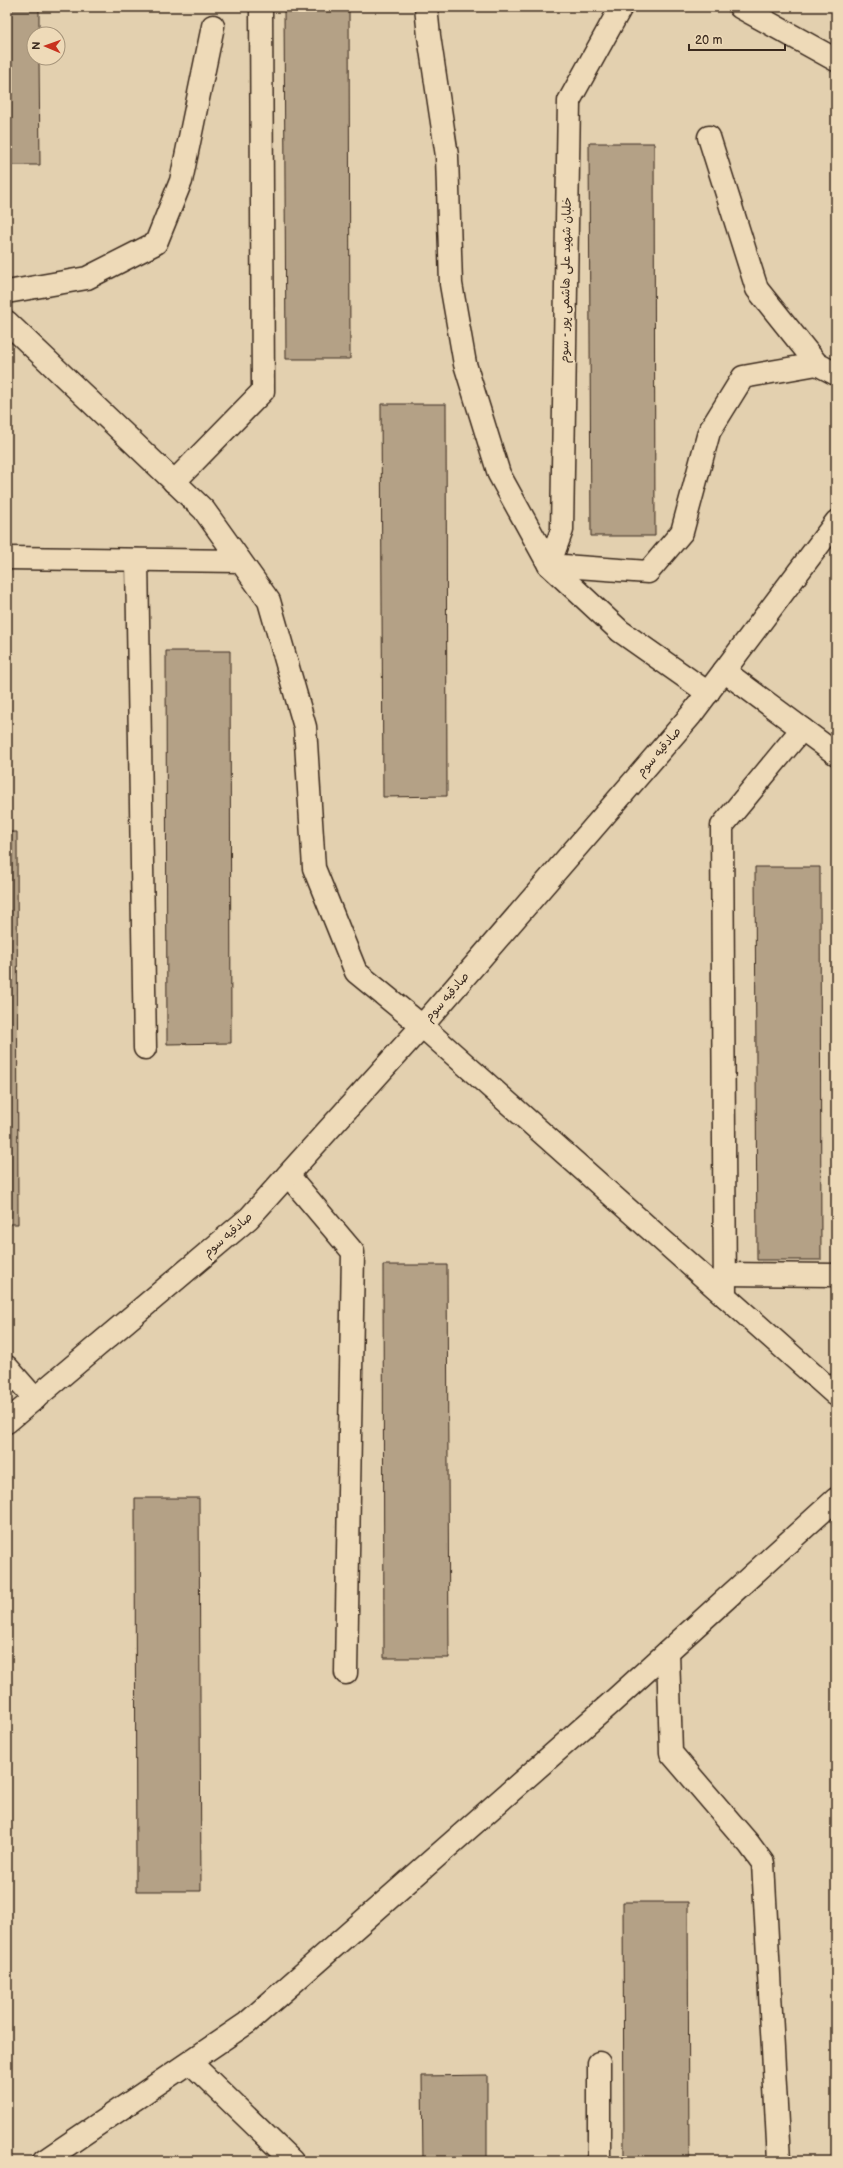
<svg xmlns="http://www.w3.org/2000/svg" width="843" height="2168" font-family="'Balsamiq Sans','Playpen Sans Arabic',sans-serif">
  <rect width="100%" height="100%" fill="#e3d0af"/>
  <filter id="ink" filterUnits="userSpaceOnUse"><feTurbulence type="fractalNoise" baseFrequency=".025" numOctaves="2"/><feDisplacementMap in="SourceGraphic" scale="8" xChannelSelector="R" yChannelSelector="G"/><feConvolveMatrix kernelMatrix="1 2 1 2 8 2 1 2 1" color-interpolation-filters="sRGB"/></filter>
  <g filter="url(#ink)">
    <!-- building -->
    <g fill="#b4a186" stroke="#3b2a1e">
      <path d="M7 7H39V34H34V58H39L40 165H7Z"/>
      <path d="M284 7H349L350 359H286Z"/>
      <path d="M589 143H654L655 536H591Z"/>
      <path d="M381 404H446L447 796 383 797Z"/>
      <path d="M166 651H230L231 1043 167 1044Z"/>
      <path d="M7 832H17L18 1224H7Z"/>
      <path d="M755 867H820L821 1260H757Z"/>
      <path d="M383 1265H447L449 1658H384Z"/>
      <path d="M135 1498H199L201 1891H136Z"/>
      <path d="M623 1902H688L689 2161H624Z"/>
      <path d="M487 2075V2161H423L422 2076Z"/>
    </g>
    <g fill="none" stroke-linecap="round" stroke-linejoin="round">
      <!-- street casing -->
      <g stroke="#3b2a1e" stroke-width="25">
        <g id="street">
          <path d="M426 7 429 36 447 156 451 284 465 364 499 474 549 565 620 631 708 693"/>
          <path d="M621 7 569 101 562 530 549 565 648 572 682 532 709 432 743 377 817 364"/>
          <path d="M709 137 757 289 817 364 836 374"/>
          <path d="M7 292 87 278 156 243 181 181 213 26"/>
          <path d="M7 322 204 510 269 601 305 727 314 868 356 972 422 1026 836 1395"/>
          <path d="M174 482 263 391 261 7"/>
          <path d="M7 558 240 561"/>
          <path d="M137 560 145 1048"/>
          <path d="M724 671 836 754"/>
          <path d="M288 1175 353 1252 346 1673"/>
          <path d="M724 1274 836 1275"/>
          <path d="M725 1296 722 826 802 729"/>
          <path d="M7 1367 35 1399"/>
          <path d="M668 1652 671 1753 749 1844 763 1863 779 2161"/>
          <path d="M191 2063 292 2161"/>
          <path d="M44 2161 247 2023 610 1704 836 1499"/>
          <path d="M599 2161V2063"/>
        </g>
      </g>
      <!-- secondary casing -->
      <g stroke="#3b2a1e" stroke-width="25">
        <g id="secondary">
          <path d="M740 7 836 60"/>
          <path d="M7 1422 249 1218 422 1026 691 715 836 522"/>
        </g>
      </g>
      <!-- street -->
      <use href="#street" stroke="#eedab8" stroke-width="22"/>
      <!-- secondary -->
      <use href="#secondary" stroke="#eedab8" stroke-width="22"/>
    </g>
  </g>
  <g text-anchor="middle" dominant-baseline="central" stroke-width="4" stroke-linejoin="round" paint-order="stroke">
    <!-- street labels -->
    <g font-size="12" fill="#3b2a1e" stroke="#eedab8">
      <text transform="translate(566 280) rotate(-89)">خلبان شهید علی هاشمی پور - سوم</text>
      <text transform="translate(659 752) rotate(-49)">صادقیه سوم</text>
      <text transform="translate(447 997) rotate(-49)">صادقیه سوم</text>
      <text transform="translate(228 1235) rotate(-41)">صادقیه سوم</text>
    </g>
  </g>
  <!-- margin -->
  <rect width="843" height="2168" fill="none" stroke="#eedab8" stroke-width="24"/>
  <rect x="12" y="12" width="819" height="2144" fill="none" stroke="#3b2a1e" stroke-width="1.5" filter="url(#ink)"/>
  <!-- north arrow -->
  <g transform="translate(46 46) rotate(272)"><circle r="19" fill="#eedab8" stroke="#a6947a"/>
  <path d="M0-3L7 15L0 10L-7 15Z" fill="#c8321e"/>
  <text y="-6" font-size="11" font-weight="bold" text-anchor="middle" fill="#3b2a1e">N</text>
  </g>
  <!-- scale -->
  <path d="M689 44v6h96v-6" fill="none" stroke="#3b2a1e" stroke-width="2"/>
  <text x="695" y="44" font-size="12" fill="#3b2a1e" stroke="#eedab8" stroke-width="3" paint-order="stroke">20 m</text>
</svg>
